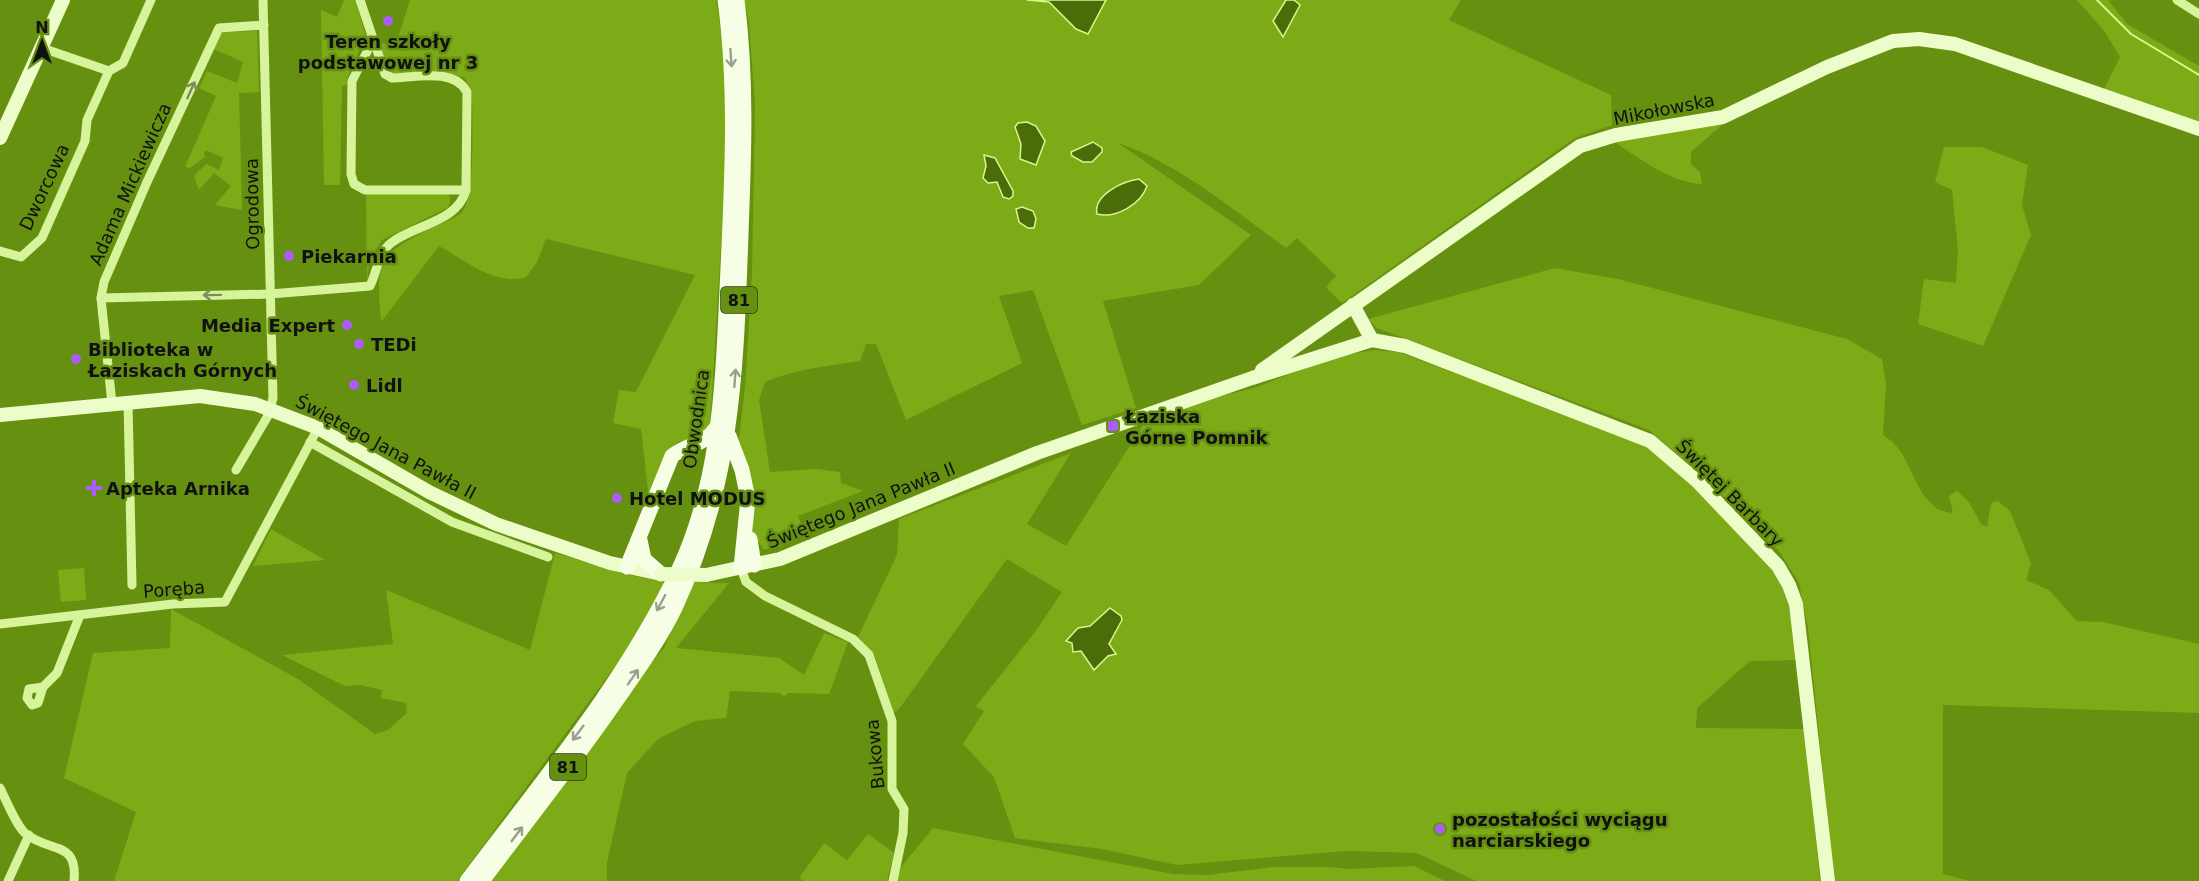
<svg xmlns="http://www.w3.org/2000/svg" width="2199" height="881" font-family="'DejaVu Sans',sans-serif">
  <rect width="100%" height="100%" fill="#669010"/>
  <!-- green -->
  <g fill="#7dab17">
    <path d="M344 0H355L366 36 347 79 348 84 342 86 340 185H324L321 10 337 17Z"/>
    <path d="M410 0H716L726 64V162L710 428 697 439 677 442 667 453 649 498 641 429 613 423 619 390 636 392 695 275 546 239 537 262 526 277C495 286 466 261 439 246L381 322C376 259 377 256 433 227 441 223 456 219 462 212 476 196 472 115 472 91L464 77 391 75 385 66 379 42 395 47Z"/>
    <path d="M744 0H1461L1449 20 1611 95 1612 125 1575 138 1342 303 1326 287 1336 276 1297 238 1286 248C1232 209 1181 165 1118 143L1251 235 1199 285 1103 301 1136 408 1082 425 1033 290 999 296 1022 363 906 420 876 344H866L860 361C827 366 795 369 765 382L759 400 770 472 816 469 840 472 841 483 863 491 798 516 806 535 776 549H763L753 533V511L738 447 745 387 752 274 755 105 749 23Z"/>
    <path d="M2077 0H2108L2127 24 2199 66V122L2104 89 2120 57 2105 32Z"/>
    <path d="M257 31 259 92 239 93 242 210 215 205 231 186 214 173 199 190 194 176 206 164 219 170 223 158 206 150 203 155 206 156 190 168 185 167 216 96 199 88 207 71 237 83 243 62 214 49 222 32Z"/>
    <path d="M1724 123 1691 152V164L1700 172 1702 184C1671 183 1639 158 1613 141Z"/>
    <path d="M1944 147H1982L2028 165 2022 205 2031 235 1983 346 1918 324 1924 279 1956 283 1958 250 1952 190 1935 182Z"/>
    <path d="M445 193 450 196V204L447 208 382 240 369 261 367 285 366 194Z"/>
    <path d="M1555 268 1618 279 1847 339 1882 359 1886 383 1883 435C1912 452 1910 487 1935 507 1939 511 1947 512 1953 513L1949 496 1957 491 1969 502 1981 524 1987 527 1991 503 1998 501 2010 511 2031 563 2026 580 2049 590 2077 621 2103 622 2199 644V713L1943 705V874L1970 881H1834L1808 628 1799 583 1779 551 1706 479 1649 430 1406 339 1377 328 1368 319Z"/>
    <path d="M1374 350 1398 352 1641 443 1698 487 1767 562 1788 591 1798 660 1750 661 1697 708 1696 728 1805 729 1820 881H1476L1417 853 1347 851 1177 865 1102 849 1015 838 994 777 963 744 984 711 976 706 1035 632 1062 592 1007 559 899 709 894 713 875 657 858 637 897 555 899 519 1071 453 1027 524 1066 546 1143 425 1204 400 1254 388 1337 356Z"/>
    <path d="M271 529 325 560 253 566Z"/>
    <path d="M555 553 629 575 666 582 630 646 457 881H114L136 812 64 778 93 653 170 648 171 609 298 679 375 734 388 730 407 713 406 703 381 698 382 690 361 685 345 686 282 655 393 644 386 590 530 650Z"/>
    <path d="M84 568 86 600 61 602 58 570Z"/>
    <path d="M693 582 729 583 676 648 779 658 804 675 824 633 848 642 829 694 788 693 784 697 780 693 730 691 726 718 695 721 658 739 627 773 607 862V881H491L638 679 664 648Z"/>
    <path d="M933 828 1173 874 1207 875 1275 867H1329L1349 869 1414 866 1445 881H897L901 867Z"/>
    <path d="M868 834 894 853 887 881H804L799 878 824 843 847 860Z"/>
  </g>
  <!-- water -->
  <g fill="#4b6c09" stroke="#d7f78c" stroke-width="1.5">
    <path d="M1027 0H1106L1088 34 1076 29 1049 2Z"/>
    <path d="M1286 0H1294L1300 5 1283 37 1273 21Z"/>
    <path d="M1027 122 1036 126 1045 141 1036 165 1020 159 1021 144 1015 127 1018 123Z"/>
    <path d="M1093 142 1102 148V152L1092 162H1083L1072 156 1071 152Z"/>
    <path d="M984 155 995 158 1013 191V196L1009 199 1003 197 997 182 988 183 983 178 986 166Z"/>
    <path d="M1139 179 1147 186C1141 204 1116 219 1097 214 1093 195 1123 181 1139 179Z"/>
    <path d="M1022 207 1033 211 1036 219 1034 228H1028L1019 222 1016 209Z"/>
    <path d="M1110 608 1121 616 1122 620 1109 644 1116 654 1108 656 1094 670 1081 651 1073 652 1072 643 1066 641 1078 628 1090 626Z"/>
  </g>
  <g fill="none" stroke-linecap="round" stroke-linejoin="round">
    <!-- stream -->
    <path stroke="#d7f78c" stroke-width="2" d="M2097 0 2131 34 2199 75"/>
    <!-- street -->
    <g stroke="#d7f39b" stroke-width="9">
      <path d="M2177 0 2199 14"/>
      <path d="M373 40 352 81 351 174 354 184 365 190H466"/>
      <path d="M42 48 109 71"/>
      <path d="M0 251 21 257 42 238 85 141 87 120 109 71 123 63 151 0"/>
      <path d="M101 298 270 294 370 286C377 272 378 253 391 243 415 224 457 223 466 190L467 92C454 68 417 77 392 78L385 74 360 0"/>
      <path d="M128 402 132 585"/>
      <path d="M112 404 101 298 104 282 147 182 219 28 264 25"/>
      <path d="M310 442 452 522 548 557"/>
      <path d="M236 470 269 414 273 398 263 0"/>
      <path d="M741 568 746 582 765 596 853 639 869 655 892 721V789L904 809 903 833 893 881"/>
      <path d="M0 624 173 604 225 602 318 428"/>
      <path d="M43 687 38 703 32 705 27 698 29 689 43 687 57 673 80 615"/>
      <path d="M0 788C6 800 17 827 26 834 50 853 78 840 74 881"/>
      <path d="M8 881 29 835"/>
    </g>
    <!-- secondary -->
    <g stroke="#ecfdca" stroke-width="14">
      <path d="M0 138 63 0"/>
      <path d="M1353 305 1372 340"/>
      <path d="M1262 370 1580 146 1616 135 1723 117 1827 67 1893 41 1919 39 1955 44 2199 129"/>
      <path d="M0 415 200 396 255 404 318 428 429 492 496 524 610 563 661 574"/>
      <path d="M706 575 780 559 1037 453 1252 378 1372 340 1405 346 1650 441 1697 481 1778 566 1789 585 1796 604 1828 881"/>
    </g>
    <!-- primary -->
    <g stroke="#f6ffe6" stroke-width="15">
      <path d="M729 436 742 470 748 499 741 568"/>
      <path d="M750 539 754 565"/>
      <path d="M640 540 644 559 661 574"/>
      <path d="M627 567 672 456C688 443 704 446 716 428"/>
      <path d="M467 881C542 781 625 683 679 569 723 475 723 368 728 268 732 179 737 89 725 0"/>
      <path d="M482 881C527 821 574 762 616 701 637 671 659 641 675 608 734 481 736 370 741 234 744 155 747 78 737 0"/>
    </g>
    <!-- secondary-bridge -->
    <path stroke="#ecfdca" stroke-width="14" d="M661 574 706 575"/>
  </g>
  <!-- one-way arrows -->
  <defs><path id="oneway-shaft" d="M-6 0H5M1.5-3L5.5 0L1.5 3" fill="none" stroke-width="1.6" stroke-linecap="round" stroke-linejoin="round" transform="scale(1.5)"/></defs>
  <g stroke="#9aa091">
    <use href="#oneway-shaft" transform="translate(731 58) rotate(86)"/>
    <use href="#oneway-shaft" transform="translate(735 378) rotate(-86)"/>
    <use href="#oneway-shaft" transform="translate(661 603) rotate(118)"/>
    <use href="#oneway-shaft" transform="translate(633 677) rotate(-55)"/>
    <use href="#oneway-shaft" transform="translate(578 733) rotate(127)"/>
    <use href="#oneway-shaft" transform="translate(517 834) rotate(-53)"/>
  </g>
  <g stroke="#7e8d5d">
    <use href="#oneway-shaft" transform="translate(191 90) rotate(-66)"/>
    <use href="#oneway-shaft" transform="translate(212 295) rotate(179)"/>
  </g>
  <!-- markers -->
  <g fill="#aa5cff" stroke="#669010" stroke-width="2">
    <circle cx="388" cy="21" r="6"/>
    <circle cx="289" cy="256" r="6"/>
    <circle cx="347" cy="325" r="6"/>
    <circle cx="359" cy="344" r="6"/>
    <circle cx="76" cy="359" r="6"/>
    <circle cx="354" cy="385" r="6"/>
    <rect x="1107" y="420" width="12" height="12" rx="3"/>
    <path d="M91 479h6v6h6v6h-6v6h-6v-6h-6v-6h6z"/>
    <circle cx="617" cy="498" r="6"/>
    <circle cx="1440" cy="829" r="6"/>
  </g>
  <g text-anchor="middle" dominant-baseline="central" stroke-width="5" stroke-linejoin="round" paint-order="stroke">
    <!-- shield labels -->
    <g fill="#669010" stroke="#2a3711" stroke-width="1.5">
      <rect x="721" y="287" width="36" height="26" rx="4.5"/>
      <rect x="550" y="754" width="36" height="26" rx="4.5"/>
    </g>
    <g font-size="16" font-weight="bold" fill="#111">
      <text x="739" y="300">81</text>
      <text x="568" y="767">81</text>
    </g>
    <!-- poi labels -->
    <g font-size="18" font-weight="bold" fill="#111" stroke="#669010" text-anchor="start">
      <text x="388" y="41" text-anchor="middle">Teren szkoły<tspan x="388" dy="21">podstawowej nr 3</tspan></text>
      <text x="301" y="256">Piekarnia</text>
      <text x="335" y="325" text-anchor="end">Media Expert</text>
      <text x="371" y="344">TEDi</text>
      <text x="88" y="349">Biblioteka w<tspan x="88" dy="21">Łaziskach Górnych</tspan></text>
      <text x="366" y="385">Lidl</text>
      <text x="1125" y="416">Łaziska<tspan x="1125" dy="21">Górne Pomnik</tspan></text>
      <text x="106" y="488">Apteka Arnika</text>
      <text x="629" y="498">Hotel MODUS</text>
      <text x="1452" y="819">pozostałości wyciągu<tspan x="1452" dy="21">narciarskiego</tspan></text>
    </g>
    <!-- street labels -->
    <g font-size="18" fill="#111" stroke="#669010">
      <text transform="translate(1664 109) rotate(-11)">Mikołowska</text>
      <text transform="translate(130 184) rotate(-66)">Adama Mickiewicza</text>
      <text transform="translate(44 187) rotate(-65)">Dworcowa</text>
      <text transform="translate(252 204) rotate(-91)">Ogrodowa</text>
      <text transform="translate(696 419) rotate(-82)">Obwodnica</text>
      <text transform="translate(386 447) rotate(28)">Świętego Jana Pawła II</text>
      <text transform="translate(1730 493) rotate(45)">Świętej Barbary</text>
      <text transform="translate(861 505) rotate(-22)">Świętego Jana Pawła II</text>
      <text transform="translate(174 589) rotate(-4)">Poręba</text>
      <text transform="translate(875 754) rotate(-95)">Bukowa</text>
    </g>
  </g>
  <!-- north arrow -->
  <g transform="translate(42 42)" stroke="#669010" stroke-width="4.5" paint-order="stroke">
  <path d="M0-4.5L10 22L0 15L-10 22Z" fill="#111111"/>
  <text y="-9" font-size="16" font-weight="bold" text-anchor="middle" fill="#111111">N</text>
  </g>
</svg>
